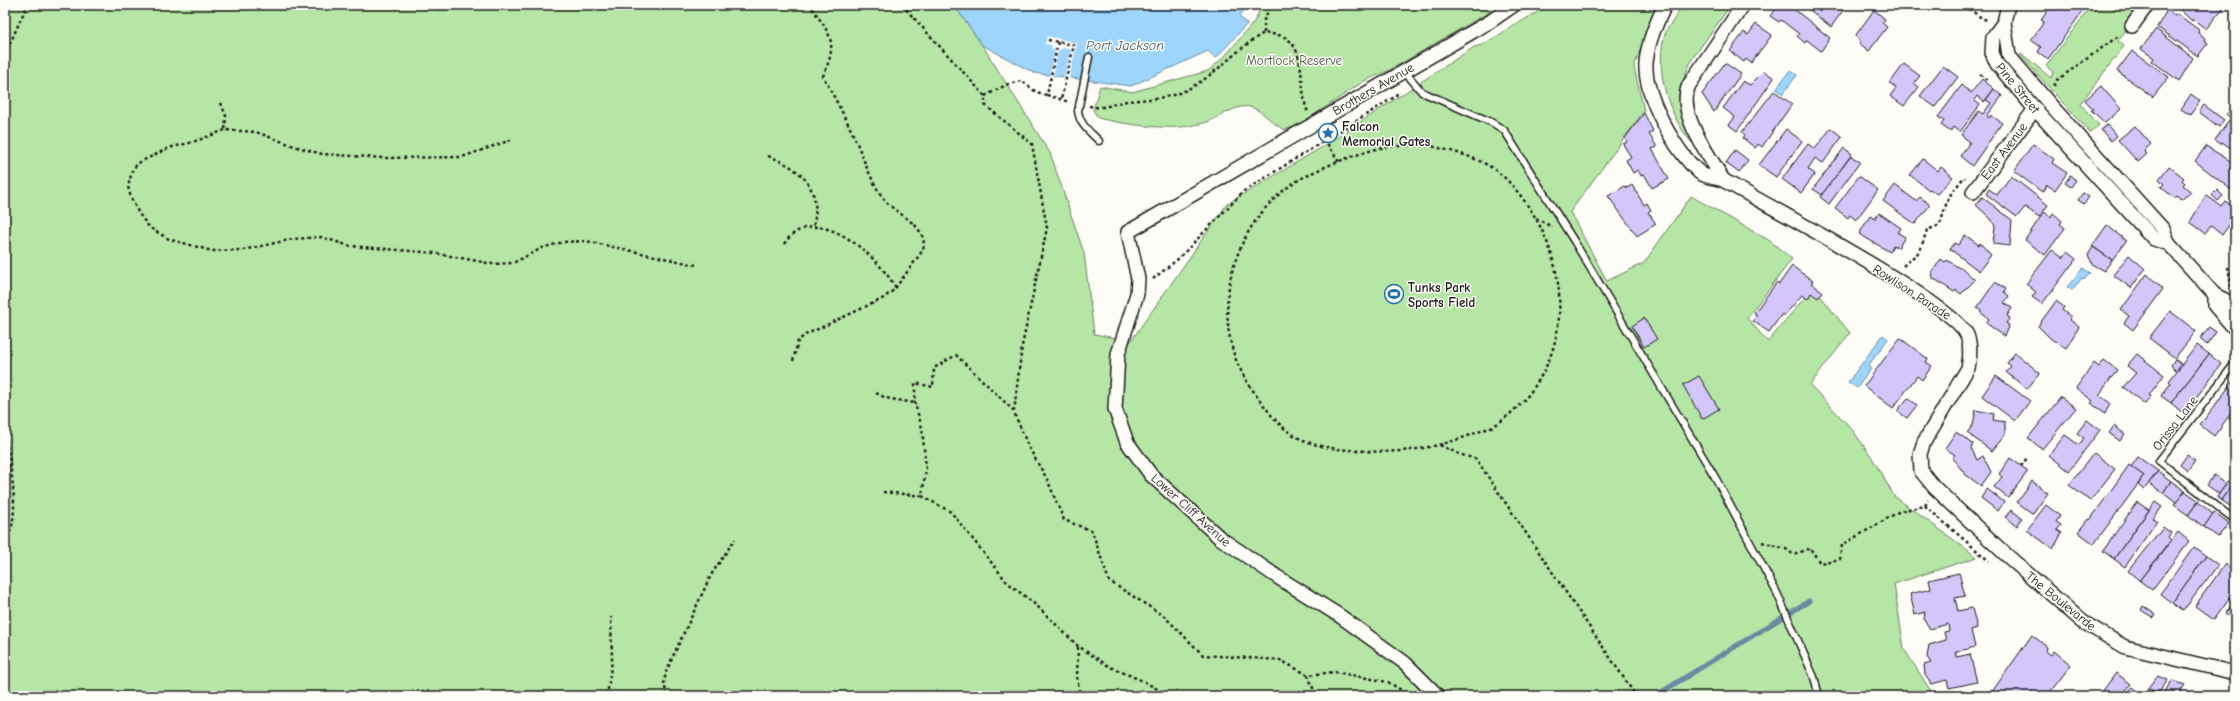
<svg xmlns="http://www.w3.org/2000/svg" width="2240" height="701" font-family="'Comic Neue',sans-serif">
  <rect width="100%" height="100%" fill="#fdfcf7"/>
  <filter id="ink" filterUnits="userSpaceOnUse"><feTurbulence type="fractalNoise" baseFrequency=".025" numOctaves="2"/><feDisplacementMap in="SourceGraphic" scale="8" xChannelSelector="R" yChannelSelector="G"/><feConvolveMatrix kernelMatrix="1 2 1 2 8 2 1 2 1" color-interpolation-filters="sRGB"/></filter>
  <g filter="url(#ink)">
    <!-- green -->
    <g fill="#b6e6a5" stroke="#698160">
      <path d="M5 5H954L982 45 1050 153 1084 253 1094 334 1131 341 1227 204 1324 146 1474 47 1482 45 1549 5H1656L1634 67 1644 111 1570 212 1607 281 1644 263 1691 196 1770 241 1792 259 1747 318 1768 342 1813 287 1850 333 1810 385 1851 428 1871 456 1894 496 1977 557 1894 584 1904 649 1934 696H5Z"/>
      <path d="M1262 5H1501L1388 71 1364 81 1299 125 1285 130C1271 124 1265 111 1250 107 1236 104 1219 118 1207 122 1201 124 1195 125 1189 126 1166 130 1121 124 1098 118L1093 110 1100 86 1132 92 1208 71 1225 56 1254 22Z"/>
      <path d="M1681 5H1731L1692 59 1680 87 1703 154C1672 127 1654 78 1664 37 1667 26 1678 17 1681 5Z"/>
      <path d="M2092 5H2140C2129 18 2129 29 2118 41L2124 46 2080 104 2099 125 2090 133 2020 55 2022 54 2051 78 2053 72 2046 66Z"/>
    </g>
    <!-- water -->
    <g fill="#9dd5fc" stroke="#698ba2">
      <path d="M954 5H1248L1239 16 1247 24 1216 58 1208 51 1131 86 1034 73 982 45Z"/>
      <path d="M1790 70 1797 75 1783 94 1776 89Z"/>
      <path d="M2083 268 2090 273 2084 280 2082 278 2072 290 2067 287Z"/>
      <path d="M1883 335 1888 339 1868 366 1871 369 1857 388 1848 382Z"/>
    </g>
    <!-- pier -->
    <path fill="#fdfcf7" d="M1047 36 1077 43 1069 79H1064L1071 50 1063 48 1058 51 1053 77H1049L1055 50 1051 48 1052 45 1045 44Z"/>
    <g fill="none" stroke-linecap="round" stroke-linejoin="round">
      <!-- stream -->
      <path stroke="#698ba2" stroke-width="5" d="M1655 696 1809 601"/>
    </g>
    <!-- building -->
    <g fill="#d3c6f8" stroke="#1c1c1c">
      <path d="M1779 5H1789L1830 38 1821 51 1807 40 1805 43 1797 36 1799 34 1781 20 1779 22 1770 16Z"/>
      <path d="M1807 5H1838L1844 9 1831 27 1806 7Z"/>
      <path d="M2052 5H2080L2085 8 2048 59 2038 52 2041 47 2031 40 2044 22 2041 20Z"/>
      <path d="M2175 5H2219L2223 8 2206 29 2193 19 2192 21Z"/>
      <path d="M1874 10 1885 19 1882 23 1887 27 1869 51 1859 43 1861 41 1855 36Z"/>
      <path d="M2167 10 2175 16 2177 14 2199 30 2198 33 2205 38 2204 40 2208 43 2198 56 2157 27Z"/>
      <path d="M1756 24 1772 35 1751 63 1746 59 1744 62 1730 51 1744 32 1748 35Z"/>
      <path d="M2156 29 2193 58 2179 81 2152 61 2154 58 2141 49Z"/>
      <path d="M2132 51 2169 77 2153 97 2117 71Z"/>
      <path d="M1725 63 1741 74 1714 112 1702 94Z"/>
      <path d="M1904 64 1920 76 1914 83 1919 87 1904 106 1890 96 1896 88 1890 83Z"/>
      <path d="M1943 66 1958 77 1935 107 1920 96Z"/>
      <path d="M1764 71 1774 78 1737 131 1729 125 1735 117 1723 108 1743 81 1750 85Z"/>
      <path d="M1982 79 1994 89 1984 102 1977 96 1974 100 1980 105 1960 132 1954 127 1951 132 1941 125 1944 121 1938 117 1962 85 1971 93Z"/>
      <path d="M2101 86 2121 109 2105 123 2091 110 2093 109 2085 100Z"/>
      <path d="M1994 89 2002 96 1987 116 1989 118 1991 115 2002 123 1972 166 1960 156 1970 142 1961 135 1979 111 1983 114 1991 103 1986 100Z"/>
      <path d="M1774 91 1792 104 1762 147 1758 144 1755 148 1743 138 1745 135 1742 132Z"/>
      <path d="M2191 94 2200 101 2190 115 2181 109Z"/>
      <path d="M2235 103V122L2226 115Z"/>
      <path d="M2204 105 2224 120 2219 127 2199 112Z"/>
      <path d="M1644 113 1653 131 1649 134 1657 147 1652 149 1669 179 1652 188 1644 174 1641 176 1638 170 1633 173 1626 160 1631 157 1623 144 1627 142 1625 138Z"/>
      <path d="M2229 121 2235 125V151L2222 142 2221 144 2215 140Z"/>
      <path d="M2107 125 2117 136 2111 141 2101 130Z"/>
      <path d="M2135 126 2151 144 2144 151 2147 154 2138 162 2118 140Z"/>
      <path d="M1831 128 1842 137 1823 163 1815 158 1808 169 1815 174 1801 193 1782 179 1808 144 1815 149Z"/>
      <path d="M1786 129 1802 141 1776 177 1759 165Z"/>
      <path d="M2033 144 2054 159 2052 163 2067 173 2055 190 2047 185 2042 192 2014 171Z"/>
      <path d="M2206 146 2235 164V193L2195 161Z"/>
      <path d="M1844 148 1852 154 1822 195 1813 189Z"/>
      <path d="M1735 150 1748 160 1739 173 1726 163Z"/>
      <path d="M1851 156 1860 162 1829 204 1820 197Z"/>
      <path d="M1923 159 1938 171 1941 167 1953 177 1937 194 1930 189 1929 190 1910 175Z"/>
      <path d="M2169 166 2184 178 2182 180 2185 183 2183 185 2191 192 2181 200 2176 196 2174 198 2161 187 2164 184 2159 179Z"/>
      <path d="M1859 176 1878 190 1856 220 1850 215 1848 218 1835 208Z"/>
      <path d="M2011 176 2048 205 2039 217 2025 207 2017 217 1986 194 1989 189 1997 195Z"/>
      <path d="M2070 176 2076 180 2071 187 2065 183Z"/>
      <path d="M1632 185 1644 205 1647 203 1651 210 1648 212 1656 224 1637 236 1608 196 1625 186 1627 188Z"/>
      <path d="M1895 185 1916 201 1920 197 1930 205 1915 224 1883 201Z"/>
      <path d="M2217 190 2223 196 2218 201 2212 195Z"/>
      <path d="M2083 193 2089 197 2084 204 2078 200Z"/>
      <path d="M2206 195 2221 206 2225 201 2235 208V222L2232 221 2222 235 2211 226 2205 233 2190 222Z"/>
      <path d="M1982 197 2012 220 2010 246 1993 244 1995 226 1991 219 1976 205Z"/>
      <path d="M2044 212 2051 217 2053 213 2062 221 2060 224 2065 228 2045 255 2025 240Z"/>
      <path d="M1879 213 1901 228 1898 233 1905 237 1898 248 1893 245 1890 252 1859 234 1870 216 1875 219Z"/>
      <path d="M2107 225 2126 241 2112 260 2092 246Z"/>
      <path d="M1965 235 1979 245 1980 243 1991 255 1979 271 1950 249 1955 243 1958 245Z"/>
      <path d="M2093 247 2112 260 2104 271 2093 265 2088 255Z"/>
      <path d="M2052 250 2063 258 2067 252 2076 259 2042 304 2032 297 2036 292 2026 284Z"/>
      <path d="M2129 255 2145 269 2131 288 2113 275Z"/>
      <path d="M1941 259 1945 262 1947 260 1959 268 1961 267 1975 280 1961 294 1956 290 1954 292 1933 278 1932 272Z"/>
      <path d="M1792 266 1813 281 1811 283 1823 292 1818 298 1811 293 1808 299 1802 295 1784 316 1782 314 1769 332 1753 321 1757 315 1754 313 1777 282 1779 284Z"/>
      <path d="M2147 274 2163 289 2133 330 2124 323 2129 316 2121 310Z"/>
      <path d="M1995 282 2006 289 2004 292 2009 296 2004 303 2012 308 2007 316 2010 318 2006 323 2009 325 2004 336 1986 323 1989 319 1980 312 1981 310 1977 308Z"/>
      <path d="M2056 301 2064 307 2062 310 2071 317 2069 319 2079 327 2066 348 2051 339 2038 326Z"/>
      <path d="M2170 311 2196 331 2175 358 2149 338Z"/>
      <path d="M1644 318 1657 339 1644 347 1632 326Z"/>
      <path d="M2209 327 2216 332 2207 345 2200 339Z"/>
      <path d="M1900 338 1928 359 1926 362 1932 366 1922 380 1917 376 1893 408 1864 386Z"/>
      <path d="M2197 345 2209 354 2171 403 2161 396 2171 383 2169 381Z"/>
      <path d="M2015 353 2040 373 2027 389 2006 372 2011 366 2007 363Z"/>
      <path d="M2137 354 2164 375 2149 395 2151 396 2145 404 2123 387 2136 373 2127 366Z"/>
      <path d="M2209 354 2221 364 2184 414 2171 403Z"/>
      <path d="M2175 359 2181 364 2176 370 2171 365Z"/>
      <path d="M2104 360 2117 370 2099 395 2110 403 2105 414 2091 403 2093 401 2076 388 2094 363 2099 367Z"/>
      <path d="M1699 376 1719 409 1702 419 1683 385Z"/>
      <path d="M1996 376 2030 401 2015 421 1982 396Z"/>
      <path d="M2235 379V408L2214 436 2200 425Z"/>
      <path d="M2061 397 2076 408 2042 449 2028 438Z"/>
      <path d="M1908 398 1917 405 1907 418 1897 411Z"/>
      <path d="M1976 410 1994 414 1993 420 2005 422V435L1992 451 1967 433 1973 425Z"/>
      <path d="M2235 411V424L2229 419Z"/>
      <path d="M2087 420 2100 430 2069 471 2049 455 2065 435 2079 445 2084 438 2077 433Z"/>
      <path d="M2114 426 2125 434 2120 441 2109 433Z"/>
      <path d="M1956 432 1973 444 1971 448 1977 460 1983 456 1991 472 1981 486 1966 475 1952 458 1955 455 1945 448Z"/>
      <path d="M2094 453 2115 469 2090 501 2069 485Z"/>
      <path d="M2187 455 2195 461 2188 471 2180 465Z"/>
      <path d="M2138 457 2158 471 2144 490 2138 485 2144 476 2131 467Z"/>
      <path d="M2010 458 2028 471 2008 498 1994 487 2002 477 1999 474Z"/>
      <path d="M2129 465 2144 476 2094 544 2078 532 2088 519 2090 520Z"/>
      <path d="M2158 471 2171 481 2163 493 2149 483Z"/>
      <path d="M2214 475 2226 484 2219 494 2207 485Z"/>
      <path d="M2032 481 2048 493 2033 514 2017 502Z"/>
      <path d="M2171 481 2185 491 2176 503 2163 493Z"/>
      <path d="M2228 481 2233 484 2221 500 2217 497Z"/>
      <path d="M2231 487 2235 489V500L2230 506 2221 500Z"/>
      <path d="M1987 489 2004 502 1998 511 1981 498Z"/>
      <path d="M2185 491 2199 501 2188 515 2174 505Z"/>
      <path d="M2235 500V510L2230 506Z"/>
      <path d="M2137 502 2149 510 2114 559 2103 551Z"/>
      <path d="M2155 502 2162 507 2153 519 2157 521 2125 567 2114 559Z"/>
      <path d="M2198 502 2213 514 2204 527 2188 515Z"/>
      <path d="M2046 505 2060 516 2056 522 2061 525 2057 530 2062 533 2053 549 2027 530Z"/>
      <path d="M2011 510 2022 518 2017 526 2005 517Z"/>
      <path d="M2214 512 2229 523 2218 537 2204 527Z"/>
      <path d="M2163 527 2171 533 2168 537 2171 540 2140 581 2128 571Z"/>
      <path d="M2178 532 2189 541 2152 590 2140 581Z"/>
      <path d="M2194 547 2206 556 2172 603 2160 594Z"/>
      <path d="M2206 556 2218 565 2183 611 2172 603Z"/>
      <path d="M2225 564 2235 571V591L2214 620 2195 606Z"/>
      <path d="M1959 573 1965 596 1955 598 1958 611 1972 608 1977 628 1971 630 1975 647 1956 652 1957 657 1970 654 1977 682 1949 688 1947 680 1931 684 1925 675 1924 665 1931 663 1927 657 1929 645 1946 640 1944 632 1949 631 1948 624 1930 629 1924 619 1925 612 1915 615 1910 594 1931 589 1929 580Z"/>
      <path d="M2235 600V621L2225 614Z"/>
      <path d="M2143 606 2156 615 2154 618 2141 610Z"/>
      <path d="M2032 635 2047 647 2046 651 2051 655 2054 651 2071 665 2047 696H1989Z"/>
      <path d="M2116 673 2131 684 2121 696H2099Z"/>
      <path d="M2157 676 2168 680 2159 692 2147 689Z"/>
      <path d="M2172 681 2185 685 2177 696 2162 695Z"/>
      <path d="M2132 687 2141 694 2139 696H2125Z"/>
    </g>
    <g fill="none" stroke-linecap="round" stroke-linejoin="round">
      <!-- service casing -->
      <g stroke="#1c1c1c" stroke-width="9">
        <g id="service">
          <path d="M1089 57 1078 111C1080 125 1089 131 1099 141"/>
          <path d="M1405 72 1422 92 1491 122 1504 130 1574 241 1715 477 1777 593 1814 677 1819 696"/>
          <path d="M2231 517 2159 461 2235 363"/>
        </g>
      </g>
      <!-- minor casing -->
      <g stroke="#1c1c1c" stroke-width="16">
        <g id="minor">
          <path d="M1665 5C1656 24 1648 41 1646 63 1644 96 1675 151 1700 173 1705 177 1717 178 1723 180 1763 203 1954 304 1967 335 1971 345 1970 358 1968 368L1924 442 1920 454 1921 471 1935 488 2003 552 2083 622 2125 647 2235 673"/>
          <path d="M2008 5 2004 22 2009 56 2048 102 2163 229 2169 244 2215 295 2225 300 2235 312"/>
          <path d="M2004 22 1993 37 1992 53 1997 64 2035 109 2154 239 2169 244"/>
          <path d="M2132 26 2147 5"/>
          <path d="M1723 180C1710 155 1676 114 1689 85L1743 5"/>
          <path d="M1973 192 2035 109"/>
          <path d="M2215 295V306L2235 329"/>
          <path d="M1438 696 1405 663 1340 616 1279 578 1220 538 1151 475 1127 442 1115 409 1118 354 1137 294 1138 279 1128 232 1491 21 1514 5"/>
        </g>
      </g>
      <!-- path -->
      <g stroke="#1c1c1c" stroke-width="2.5" stroke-dasharray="3 3" stroke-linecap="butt">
        <path d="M902 5 985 96V105L1032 144 1047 228 1022 346 1014 412 1028 446 1047 479 1064 520 1092 531 1109 581 1164 616 1203 655 1280 660 1308 675 1335 672 1388 682 1411 696"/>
        <path d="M1964 5 1983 19 1989 20"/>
        <path d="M437 9 500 5"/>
        <path d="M1264 33V20L1271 5"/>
        <path d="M1048 40 1074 45 1061 100"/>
        <path d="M1058 42 1047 95 1069 102"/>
        <path d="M5 55 24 12 29 5"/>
        <path d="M1980 74 1988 81"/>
        <path d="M2054 86 2057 80 2120 35"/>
        <path d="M985 96 1008 84 1022 81 1036 92 1047 95"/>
        <path d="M221 103 226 116 225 130 256 132 294 146 322 154 382 158 462 157 511 140"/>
        <path d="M1089 106C1107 110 1111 103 1128 101 1147 99 1170 99 1188 89 1216 75 1236 49 1264 33 1269 34 1276 34 1282 36 1308 46 1298 92 1308 112"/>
        <path d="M225 130 193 142 169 148 138 163 132 171 128 187 131 198 139 214 150 228 169 239 212 251 243 250 293 239 321 237 350 246 434 253 493 264 513 263 542 248 563 242 586 241 696 265"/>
        <path d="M1321 134 1339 162"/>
        <path d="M1427 145C1455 152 1485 158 1506 179 1573 247 1583 360 1501 421 1495 426 1486 429 1478 432 1442 447 1403 454 1364 451 1327 449 1297 446 1272 416 1257 397 1240 375 1233 351 1216 291 1238 225 1288 187 1307 172 1357 153 1381 148 1396 145 1412 146 1427 145Z"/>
        <path d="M768 156C802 168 823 190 813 227"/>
        <path d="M1536 218 1552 227"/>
        <path d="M784 244C815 198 878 256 896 288"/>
        <path d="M1903 266 1920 251 1927 230 1940 225 1948 198 1964 177 1965 178"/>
        <path d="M1153 279 1178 259 1244 191 1396 96 1397 93"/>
        <path d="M2232 287 2228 268 2235 271"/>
        <path d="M793 361 798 341 805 335 882 299 894 290 923 250C929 224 896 216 883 198 871 181 864 160 856 141 846 118 834 97 823 76 839 40 830 35 810 5"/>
        <path d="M876 393 886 398 915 403"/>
        <path d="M1014 411 956 355 934 368 933 387 915 383V403L922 428 926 469 922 496 951 512 1007 582 1037 606 1078 646 1110 667 1143 681 1170 696"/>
        <path d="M5 434C9 461 23 519 5 541"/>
        <path d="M1440 445 1459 454 1476 459 1636 696"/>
        <path d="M2021 466 2027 458"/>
        <path d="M883 492 922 496"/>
        <path d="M1925 506 1989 561"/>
        <path d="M1762 542 1786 549 1794 555 1810 548 1820 563 1840 559 1842 545 1900 511 1925 506 1928 500"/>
        <path d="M1078 647 1077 677 1080 696"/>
        <path d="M1308 675 1316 696"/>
        <path d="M607 696 612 660 611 617"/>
        <path d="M667 696 664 683 666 672 675 652 711 575 735 539"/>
      </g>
      <!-- service -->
      <use href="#service" stroke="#fdfcf7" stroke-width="6"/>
      <!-- minor -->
      <use href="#minor" stroke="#fdfcf7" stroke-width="13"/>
    </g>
  </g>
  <!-- icons -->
  <defs>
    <g id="sight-ring" transform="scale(1)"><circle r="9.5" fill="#fdfcf7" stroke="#1f6fb2" stroke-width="1.5"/><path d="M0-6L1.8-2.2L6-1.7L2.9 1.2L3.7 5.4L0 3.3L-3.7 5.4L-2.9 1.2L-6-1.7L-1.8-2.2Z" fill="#1f6fb2"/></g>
    <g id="stadium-ring" transform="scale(1)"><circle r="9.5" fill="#fdfcf7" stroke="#1f6fb2" stroke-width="1.5"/><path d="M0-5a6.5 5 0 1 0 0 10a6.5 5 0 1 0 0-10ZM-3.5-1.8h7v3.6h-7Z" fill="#1f6fb2"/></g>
  </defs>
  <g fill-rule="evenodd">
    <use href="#sight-ring" x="1328" y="133"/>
    <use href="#stadium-ring" x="1394" y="294"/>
  </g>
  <g text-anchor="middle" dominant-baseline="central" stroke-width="3" stroke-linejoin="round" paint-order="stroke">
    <!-- park labels -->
    <g font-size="13" fill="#4a5945" stroke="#fdfcf7">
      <text x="1294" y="60">Mortlock Reserve</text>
    </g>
    <!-- street labels -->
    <g font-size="13" fill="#1c1c1c" stroke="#fdfcf7">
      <text transform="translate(2018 88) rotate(51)">Pine Street</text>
      <text transform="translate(1373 89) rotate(-30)">Brothers Avenue</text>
      <text transform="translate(2004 151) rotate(-53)">East Avenue</text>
      <text transform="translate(1912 292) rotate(33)">Rowlison Parade</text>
      <text transform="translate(2175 423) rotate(-52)">Orissa Lane</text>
      <text transform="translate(1191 510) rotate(42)">Lower Cliff Avenue</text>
      <text transform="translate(2061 601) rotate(39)">The Boulevarde</text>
    </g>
    <!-- poi labels -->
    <g font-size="13" font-weight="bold" fill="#1c1c1c" stroke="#fdfcf7" text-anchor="start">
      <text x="1342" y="126">Falcon<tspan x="1342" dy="15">Memorial Gates</tspan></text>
      <text x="1408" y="287">Tunks Park<tspan x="1408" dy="15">Sports Field</tspan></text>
    </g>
    <!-- water labels -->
    <g font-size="14" font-style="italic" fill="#495d6a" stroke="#fdfcf7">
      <text x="1125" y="45">Port Jackson</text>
    </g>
  </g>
  <!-- margin -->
  <rect width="2240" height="701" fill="none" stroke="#fdfcf7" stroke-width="20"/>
  <rect x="10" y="10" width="2220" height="681" fill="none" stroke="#1c1c1c" stroke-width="1.5" filter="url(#ink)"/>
</svg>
